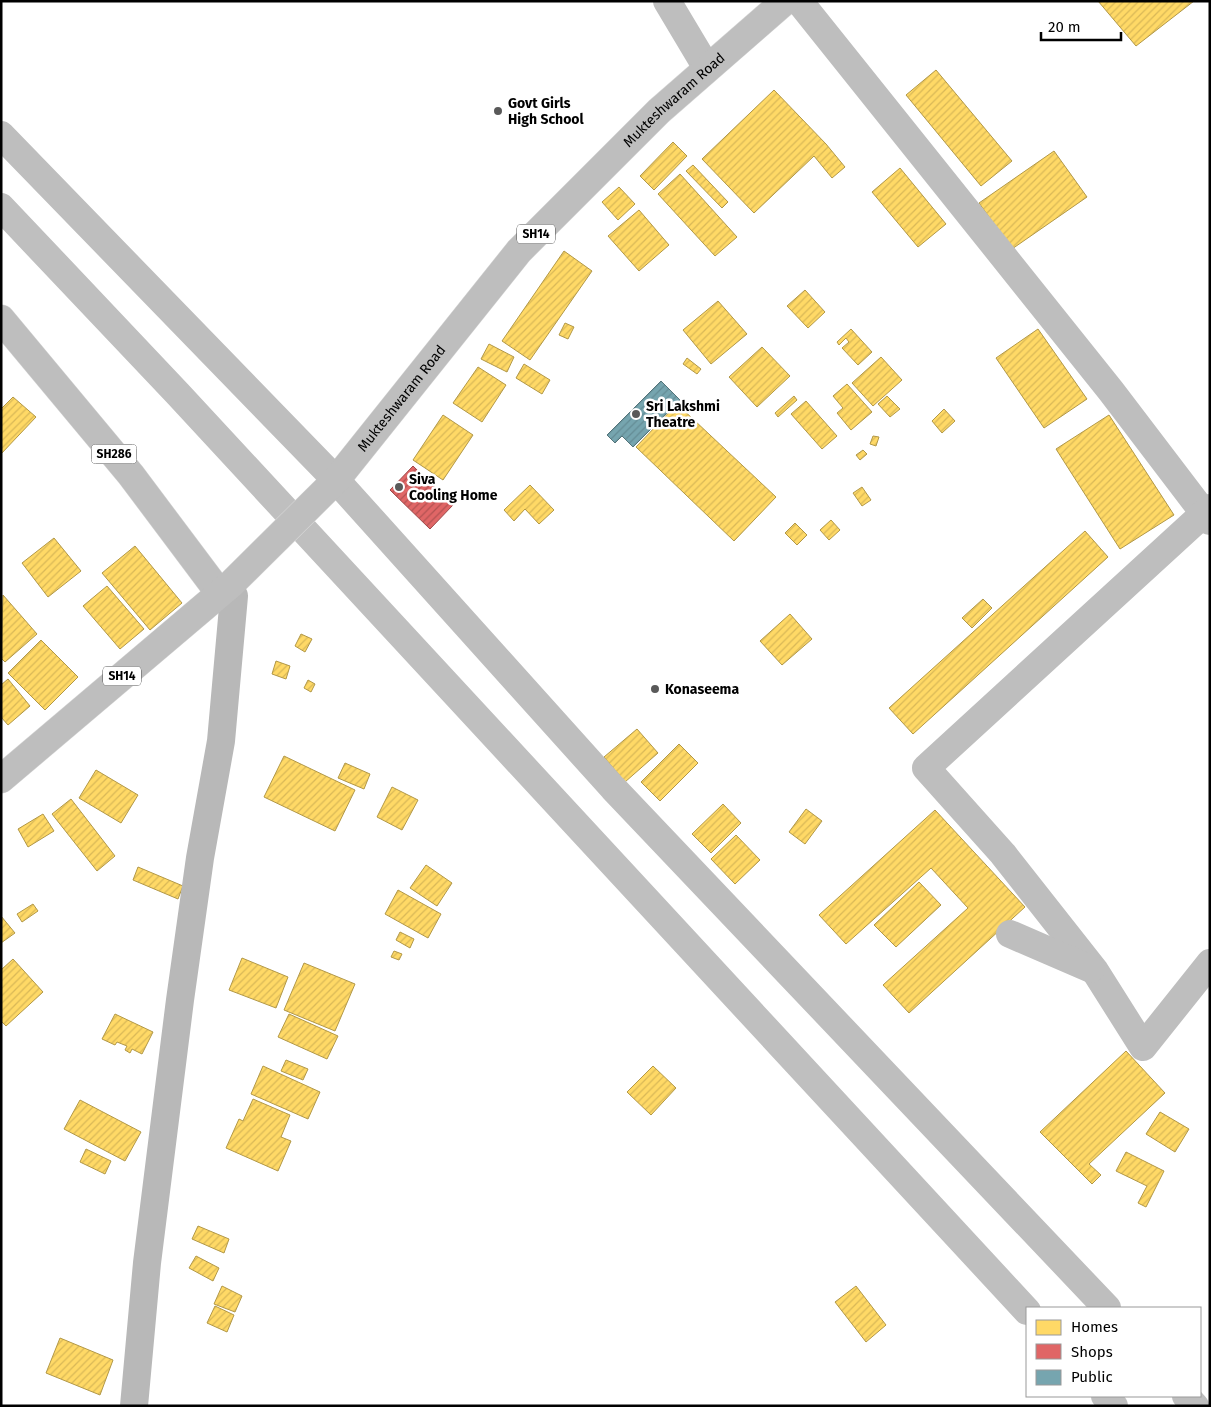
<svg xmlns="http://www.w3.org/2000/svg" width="1211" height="1407" font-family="'Fira Sans',sans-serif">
  <defs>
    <pattern id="homes-hatch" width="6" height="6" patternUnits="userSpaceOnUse" patternTransform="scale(1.25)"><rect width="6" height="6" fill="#ffd966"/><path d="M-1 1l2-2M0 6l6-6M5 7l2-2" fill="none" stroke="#d9b857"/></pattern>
    <pattern id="shops-hatch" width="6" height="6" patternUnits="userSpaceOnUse" patternTransform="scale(1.25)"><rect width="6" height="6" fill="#e06666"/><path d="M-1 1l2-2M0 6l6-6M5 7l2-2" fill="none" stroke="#b35252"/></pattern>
    <pattern id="public-hatch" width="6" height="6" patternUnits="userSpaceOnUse" patternTransform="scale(1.25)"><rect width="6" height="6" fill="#76a5af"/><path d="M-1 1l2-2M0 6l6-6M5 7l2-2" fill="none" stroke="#648c95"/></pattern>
  </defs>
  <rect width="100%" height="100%" fill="#fff"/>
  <!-- homes -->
  <g fill="url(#homes-hatch)" stroke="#b29847">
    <path d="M1098 1H1194L1136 46Z"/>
    <path d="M936 70 1012 161 981 186 906 95Z"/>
    <path d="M774 90 826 144 845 167 832 178 814 156 754 213 702 159Z"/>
    <path d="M673 142 687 156 654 190 640 176Z"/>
    <path d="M1054 151 1087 197 1012 249 979 203Z"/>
    <path d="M693 165 728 202 722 208 686 171Z"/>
    <path d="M900 168 946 224 918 247 872 192Z"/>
    <path d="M680 174 737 237 715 256 658 194Z"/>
    <path d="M619 187 635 204 618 220 602 202Z"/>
    <path d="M639 210 669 245 639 271 608 236Z"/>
    <path d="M564 251 592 271 530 360 502 341Z"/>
    <path d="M805 290 825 312 808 328 787 306Z"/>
    <path d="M718 301 747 334 711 364 683 330Z"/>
    <path d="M565 323 574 327 568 339 559 335Z"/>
    <path d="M851 329 872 352 858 365 842 348 849 342 846 338 839 345 837 342Z"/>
    <path d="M1038 329 1087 399 1044 428 996 358Z"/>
    <path d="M489 344 514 357 507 372 481 359Z"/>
    <path d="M762 347 790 376 757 407 729 377Z"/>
    <path d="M881 357 902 380 873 406 852 383Z"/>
    <path d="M687 358 701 369 697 374 683 364Z"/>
    <path d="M524 364 550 380 542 394 516 378Z"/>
    <path d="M478 367 506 385 482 422 453 403Z"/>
    <path d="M847 384 872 412 851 430 837 413 843 408 833 396Z"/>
    <path d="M794 396 797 400 778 417 775 413Z"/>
    <path d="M887 396 900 409 890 417 878 404Z"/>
    <path d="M13 397 36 417 1 454V409Z"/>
    <path d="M806 401 837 436 822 449 791 414Z"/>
    <path d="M677 404 776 497 734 541 636 447Z"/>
    <path d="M944 409 955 421 942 433 932 421Z"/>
    <path d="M443 415 473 435 443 480 413 460Z"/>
    <path d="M1109 415 1174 515 1120 549 1056 449Z"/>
    <path d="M873 436 879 437 876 446 870 444Z"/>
    <path d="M863 450 867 454 860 460 856 455Z"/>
    <path d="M530 485 554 510 539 524 525 509 514 521 504 510Z"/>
    <path d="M862 487 871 500 862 506 853 493Z"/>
    <path d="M831 520 840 530 829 540 820 530Z"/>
    <path d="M795 523 807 535 797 545 785 533Z"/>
    <path d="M1085 531 1108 557 913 734 889 708Z"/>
    <path d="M54 538 81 571 48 597 22 563Z"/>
    <path d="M135 546 182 603 150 630 102 573Z"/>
    <path d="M107 586 144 629 120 649 83 606Z"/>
    <path d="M3 595 37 634 5 662 1 658Z"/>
    <path d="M983 599 992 608 972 628 962 618Z"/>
    <path d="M790 614 812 639 782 665 760 641Z"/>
    <path d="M301 634 312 639 305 652 295 646Z"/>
    <path d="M41 640 78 677 45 710 8 673Z"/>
    <path d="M276 661 290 666 286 679 272 674Z"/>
    <path d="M8 679 30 706 8 725 1 717V685Z"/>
    <path d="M308 680 315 684 311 692 304 688Z"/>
    <path d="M637 729 658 753 625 782 604 757Z"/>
    <path d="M679 744 698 763 660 801 641 782Z"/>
    <path d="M284 756 355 790 335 831 264 797Z"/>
    <path d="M345 763 370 774 364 789 338 778Z"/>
    <path d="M96 770 138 795 121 823 79 798Z"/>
    <path d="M392 787 418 800 402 830 377 817Z"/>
    <path d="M71 799 115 856 97 871 52 814Z"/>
    <path d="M723 804 741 823 711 853 692 834Z"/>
    <path d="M806 809 822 821 805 844 789 832Z"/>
    <path d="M935 810 1025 907 909 1013 883 985 968 908 931 868 846 944 819 915Z"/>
    <path d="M43 814 54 831 28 847 18 829Z"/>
    <path d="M736 835 760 860 735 884 711 859Z"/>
    <path d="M426 865 452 883 437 906 410 888Z"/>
    <path d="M138 867 183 886 178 899 133 880Z"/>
    <path d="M919 882 941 905 896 947 874 925Z"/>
    <path d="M398 890 441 914 428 938 385 914Z"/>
    <path d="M33 904 38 911 22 922 17 914Z"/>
    <path d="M1 916 15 933 1 943Z"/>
    <path d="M400 932 414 939 410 948 396 940Z"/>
    <path d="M394 951 402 954 399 960 391 957Z"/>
    <path d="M242 958 288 977 276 1008 229 990Z"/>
    <path d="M13 959 43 992 6 1026 1 1021V970Z"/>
    <path d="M304 963 355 984 335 1031 284 1010Z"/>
    <path d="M115 1014 153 1032 142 1054 132 1049 130 1053 125 1050 127 1046 117 1042 115 1045 102 1039Z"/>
    <path d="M289 1014 338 1036 327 1059 278 1037Z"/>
    <path d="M1126 1051 1165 1093 1089 1164 1101 1175 1092 1184 1040 1132Z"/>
    <path d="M286 1060 308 1069 303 1080 281 1071Z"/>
    <path d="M263 1066 320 1092 308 1119 251 1094Z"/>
    <path d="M653 1066 676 1088 651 1115 627 1092Z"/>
    <path d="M253 1099 290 1115 281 1137 291 1141 278 1171 226 1148 239 1119 243 1121Z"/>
    <path d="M80 1100 141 1132 125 1161 64 1129Z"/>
    <path d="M1160 1112 1189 1129 1175 1152 1146 1134Z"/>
    <path d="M86 1149 111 1161 105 1174 80 1162Z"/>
    <path d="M1126 1152 1164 1171 1146 1207 1138 1203 1147 1186 1116 1171Z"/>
    <path d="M198 1226 229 1239 224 1253 192 1239Z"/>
    <path d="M196 1256 219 1268 213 1281 189 1268Z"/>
    <path d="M222 1286 242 1296 235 1312 214 1304Z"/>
    <path d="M856 1286 886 1325 866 1342 835 1302Z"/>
    <path d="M215 1306 234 1315 227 1332 207 1323Z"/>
    <path d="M60 1338 113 1360 100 1395 46 1373Z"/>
  </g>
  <!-- shops -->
  <path fill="url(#shops-hatch)" stroke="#9d4747" d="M413 466 453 505 430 529 390 490Z"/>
  <!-- public -->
  <path fill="url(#public-hatch)" stroke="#53747a" d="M661 381 680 400 633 447 622 436 615 443 607 435Z"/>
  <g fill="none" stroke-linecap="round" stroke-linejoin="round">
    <!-- canal -->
    <g stroke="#bfbfbf" stroke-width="28">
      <path d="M1 207 178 394 1027 1311"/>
      <path d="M1105 1396 1114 1406"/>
    </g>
    <!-- primary casing -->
    <g stroke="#dbdbdb" stroke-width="29">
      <g id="primary">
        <path d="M1 319 131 475 212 583 218 594"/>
        <path id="s1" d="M1 779 231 584 336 480 519 251 659 111 785 1"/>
      </g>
    </g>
    <!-- minor -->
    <g stroke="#bebebe" stroke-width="28">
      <path d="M667 1 707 68"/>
      <path d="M799 1 1111 391 1210 521"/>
      <path d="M1210 508 926 768 1003 854 1095 971 1143 1047 1210 963"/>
      <path d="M1010 934 1091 969"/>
    </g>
    <!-- tertiary -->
    <g stroke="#bebebe" stroke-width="28">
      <path d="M1 135 336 480 613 788 1107 1308"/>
      <path d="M1186 1396 1195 1406"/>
    </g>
    <!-- secondary -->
    <path stroke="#b8b8b8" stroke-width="28" d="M134 1406 147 1263 180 1000 200 858 221 741 234 596 226 587"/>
    <!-- primary -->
    <use href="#primary" stroke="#bebebe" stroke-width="28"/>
  </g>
  <!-- markers -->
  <g fill="#595959" stroke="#fff" stroke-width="2">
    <circle cx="498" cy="111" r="5"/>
    <circle cx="636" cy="414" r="5"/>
    <circle cx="399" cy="487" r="5"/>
    <circle cx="655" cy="689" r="5"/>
  </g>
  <g text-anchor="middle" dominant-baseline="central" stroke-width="5" stroke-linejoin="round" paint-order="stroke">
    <!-- shield labels -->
    <g fill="#fff" stroke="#4c4c4c" stroke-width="1">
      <rect x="517" y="224.5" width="38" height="19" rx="4"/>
      <rect x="91.5" y="444.5" width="45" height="19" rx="4"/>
      <rect x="103" y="666.5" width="38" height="19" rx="4"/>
    </g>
    <g font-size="12" font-weight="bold" fill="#000">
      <text x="536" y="234">SH14</text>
      <text x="114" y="454">SH286</text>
      <text x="122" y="676">SH14</text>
    </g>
    <!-- street labels -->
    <g font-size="14" fill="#000" stroke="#fff">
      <text stroke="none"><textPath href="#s1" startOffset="959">Mukteshwaram Road</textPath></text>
      <text stroke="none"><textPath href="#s1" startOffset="554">Mukteshwaram Road</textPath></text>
    </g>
    <!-- poi labels -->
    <g font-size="14" font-weight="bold" fill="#000" stroke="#fff" text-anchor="start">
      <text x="508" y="103">Govt Girls<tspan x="508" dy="16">High School</tspan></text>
      <text x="646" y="406">Sri Lakshmi<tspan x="646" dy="16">Theatre</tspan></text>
      <text x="409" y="479">Siva<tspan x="409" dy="16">Cooling Home</tspan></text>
      <text x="665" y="689">Konaseema</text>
    </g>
  </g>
  <!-- border -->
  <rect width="1211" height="1407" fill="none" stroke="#000000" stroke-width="5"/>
  <!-- legend -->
  <rect x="1026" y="1307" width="175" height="90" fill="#ffffff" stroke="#999999"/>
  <rect x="1036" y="1320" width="25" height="15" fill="#ffd966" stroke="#999999"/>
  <text x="1071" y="1332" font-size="15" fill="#000000">Homes</text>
  <rect x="1036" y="1344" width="25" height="15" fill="#e06666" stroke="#999999"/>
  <text x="1071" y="1357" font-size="15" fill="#000000">Shops</text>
  <rect x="1036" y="1370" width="25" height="15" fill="#76a5af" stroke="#999999"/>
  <text x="1071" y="1382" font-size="15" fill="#000000">Public</text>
  <!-- scale -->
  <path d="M1041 32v8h80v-8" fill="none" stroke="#000000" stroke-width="2.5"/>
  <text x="1048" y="32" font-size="15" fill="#000000" stroke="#ffffff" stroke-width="4" paint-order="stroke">20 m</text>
</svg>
